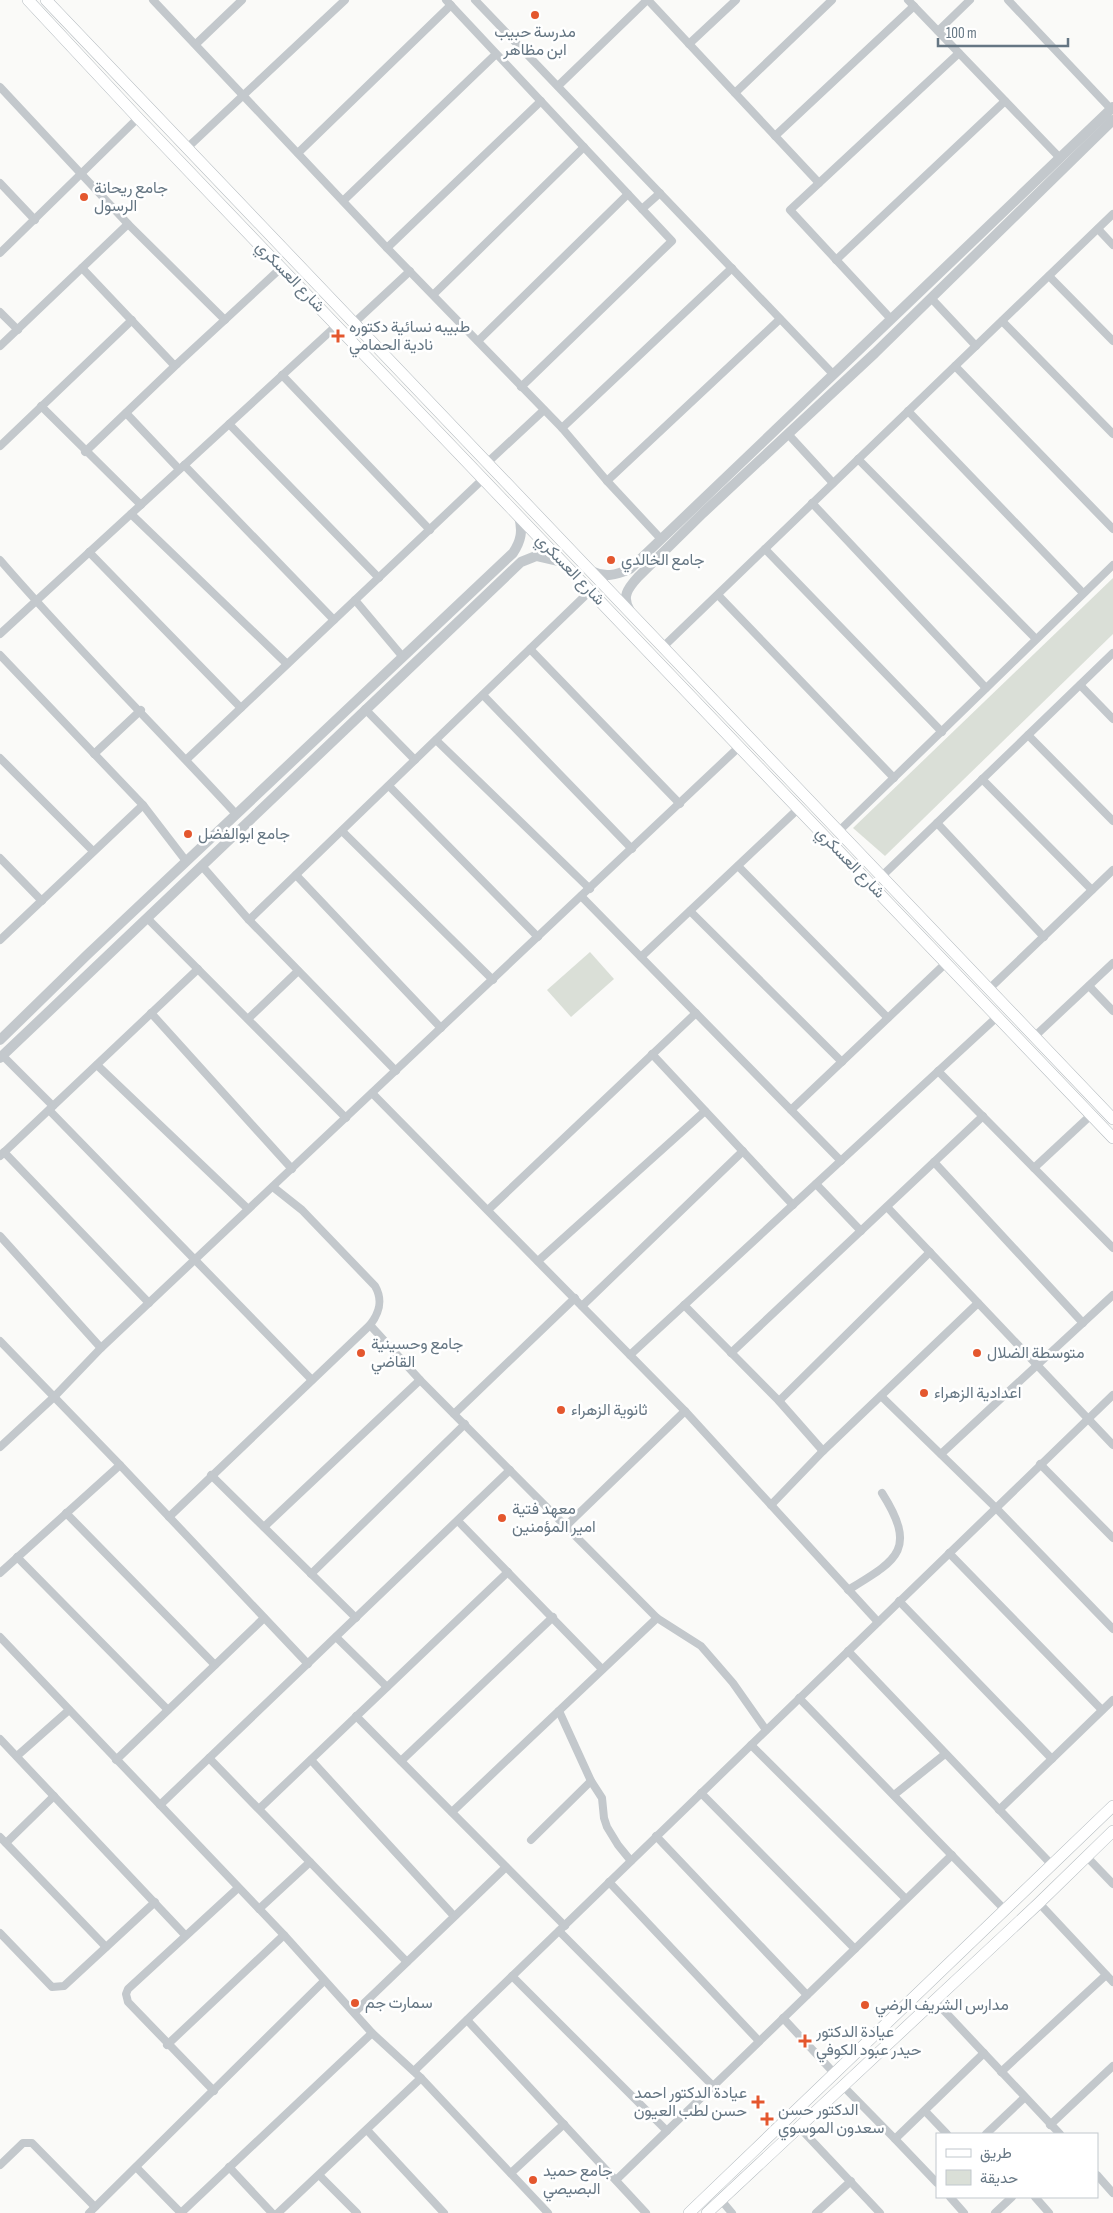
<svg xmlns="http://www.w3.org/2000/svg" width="1113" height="2213" font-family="'Sofia Sans Condensed',Vazirmatn,sans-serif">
  <rect width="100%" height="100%" fill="#fafaf8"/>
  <!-- green -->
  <g fill="#dadfd7">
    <path d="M1113 578V634L885 856 853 828Z"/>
    <path d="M590 952 614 979 571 1017 547 990Z"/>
  </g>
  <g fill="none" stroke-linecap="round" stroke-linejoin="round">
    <!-- secondary casing -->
    <g stroke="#b3babf" stroke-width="12">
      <g id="secondary">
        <path d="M28 0 138 118 1113 1138"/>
        <path d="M46 0 1113 1119"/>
        <path d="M689 2213 1113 1806"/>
        <path d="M707 2213 1039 1903 1113 1831"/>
      </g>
    </g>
    <!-- minor -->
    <g stroke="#c3c8cc" stroke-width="8">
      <path d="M153 0 387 248 562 428 607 481 661 539"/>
      <path d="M446 0 672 241 521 387"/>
      <path d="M475 0 833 374"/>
      <path d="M648 0 819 183"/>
      <path d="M908 0 1059 157"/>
      <path d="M1008 0 1111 109"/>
      <path d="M938 31 970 0"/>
      <path d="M196 44 242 0"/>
      <path d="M689 44 736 0"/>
      <path d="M558 86 647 0"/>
      <path d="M0 87 128 224 225 320"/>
      <path d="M735 93 832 0"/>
      <path d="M775 136 914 6"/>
      <path d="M187 148 345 0"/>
      <path d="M298 153 451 5"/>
      <path d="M0 183 35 220"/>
      <path d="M343 201 496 54"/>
      <path d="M642 209 660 193"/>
      <path d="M1098 229 1113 245"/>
      <path d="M387 248 541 101"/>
      <path d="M0 253 138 118"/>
      <path d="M836 260 1005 101"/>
      <path d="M82 268 173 364H177L281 268"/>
      <path d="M1049 276 1113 341"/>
      <path d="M434 294 584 147"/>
      <path d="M931 298 976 346"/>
      <path d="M0 312 18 330"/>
      <path d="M891 319 790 210 959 53"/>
      <path d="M1002 321 1113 434"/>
      <path d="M354 323 410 271"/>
      <path d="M478 341 628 194"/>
      <path d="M0 346 128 224"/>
      <path d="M955 366 1113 529"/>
      <path d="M282 375 430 530"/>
      <path d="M41 406 141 505"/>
      <path d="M908 411 1083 593"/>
      <path d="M126 413 179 469"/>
      <path d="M229 424 379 578"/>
      <path d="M562 428 732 268"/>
      <path d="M788 434 833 483"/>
      <path d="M0 446 132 320"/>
      <path d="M85 452 177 364"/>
      <path d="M858 459 1036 639"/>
      <path d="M488 462 544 410"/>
      <path d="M184 465 334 620"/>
      <path d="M607 481 780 319"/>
      <path d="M812 503 986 688"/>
      <path d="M131 514 287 664"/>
      <path d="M765 549 942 732"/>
      <path d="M89 552 241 708"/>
      <path d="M0 560C75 647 158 729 236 814"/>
      <path d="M718 595 894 778"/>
      <path d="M355 600 402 656"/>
      <path d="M0 634 336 326"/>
      <path d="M663 647 1113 214"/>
      <path d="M530 649 680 804"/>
      <path d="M0 655 143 805 186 861"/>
      <path d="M1080 685 1113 719"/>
      <path d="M483 695 632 849"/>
      <path d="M365 709 415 760"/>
      <path d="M1028 735 1113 821"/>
      <path d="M436 740 590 889"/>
      <path d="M94 754 141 710"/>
      <path d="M0 758 93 851"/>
      <path d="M187 759 483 479"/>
      <path d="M982 779 1092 890"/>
      <path d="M389 786 538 937"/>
      <path d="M937 823 1044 937"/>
      <path d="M342 831 493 980"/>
      <path d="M839 831 1113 565"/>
      <path d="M0 858 42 901"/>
      <path d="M202 866 249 920 396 1071"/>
      <path d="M738 866 888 1018"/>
      <path d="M296 875 441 1028"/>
      <path d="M882 876 1113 653"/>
      <path d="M581 896 841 1161"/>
      <path d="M690 911 842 1062"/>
      <path d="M147 918 346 1118"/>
      <path d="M249 920 590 591"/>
      <path d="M0 940 143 805"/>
      <path d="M641 957 798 809"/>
      <path d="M1089 986 1113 1011"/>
      <path d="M989 989 1113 870"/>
      <path d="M151 1013 292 1169"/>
      <path d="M248 1019 298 971"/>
      <path d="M1034 1037 1113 963"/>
      <path d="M652 1054 793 1205"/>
      <path d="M3 1056 53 1106"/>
      <path d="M97 1065 248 1209"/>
      <path d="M938 1071 1113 1248"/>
      <path d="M372 1093 685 1411 878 1622"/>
      <path d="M49 1110 312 1380"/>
      <path d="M791 1110 946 963"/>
      <path d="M4 1152 149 1303"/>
      <path d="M0 1156 198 969"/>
      <path d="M934 1162 1083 1323"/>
      <path d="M1034 1168 1091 1115"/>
      <path d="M816 1184 861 1231"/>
      <path d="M887 1207 1113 1445"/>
      <path d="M488 1210 696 1013"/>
      <path d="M0 1236 101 1348"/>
      <path d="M538 1261 705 1111"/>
      <path d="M684 1305 779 1401 823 1451"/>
      <path d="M582 1306 743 1151"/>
      <path d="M370 1325 420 1380 657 1618 701 1646 733 1683 766 1730"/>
      <path d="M0 1341 120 1465 308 1664"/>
      <path d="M731 1353 983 1116"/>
      <path d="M630 1355 997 1017"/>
      <path d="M881 1396 996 1508 1113 1629"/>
      <path d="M779 1401 930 1252"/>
      <path d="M454 1414 575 1298"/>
      <path d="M0 1447 54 1397 101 1348 739 747"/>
      <path d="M941 1454 1113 1295"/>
      <path d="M1040 1464 1113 1538"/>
      <path d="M211 1475 356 1618"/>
      <path d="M771 1505 823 1451 978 1303"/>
      <path d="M66 1513 215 1665"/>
      <path d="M169 1517 370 1325C380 1312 383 1300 375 1286L302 1210 273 1187"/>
      <path d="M458 1521 602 1669"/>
      <path d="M566 1526 685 1411"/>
      <path d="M264 1527 420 1380"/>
      <path d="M949 1553 1102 1710"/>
      <path d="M17 1557 168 1710"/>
      <path d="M0 1573 120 1465"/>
      <path d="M311 1574 465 1424"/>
      <path d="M848 1590C897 1560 918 1550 882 1493"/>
      <path d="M899 1601 1052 1759"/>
      <path d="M0 1637 284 1935 372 2033 421 2078 548 2213"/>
      <path d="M336 1637 387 1687"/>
      <path d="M848 1651 1052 1865"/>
      <path d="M799 1698 1005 1910"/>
      <path d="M559 1711 591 1781 602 1798 604 1818 607 1827 618 1845 631 1861"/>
      <path d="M356 1716 565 1926"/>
      <path d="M0 1739 185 1935"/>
      <path d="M751 1745 906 1899"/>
      <path d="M17 1756 69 1710"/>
      <path d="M209 1758 407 1962"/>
      <path d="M116 1760 264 1618"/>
      <path d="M311 1760 454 1916"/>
      <path d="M401 1761 553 1617"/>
      <path d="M701 1793 855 1949"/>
      <path d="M894 1795 945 1754"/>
      <path d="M160 1805 510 1470"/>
      <path d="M259 1809 508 1572"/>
      <path d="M999 1810 1113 1700"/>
      <path d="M452 1812 657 1618"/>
      <path d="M656 1836 807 1995"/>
      <path d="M0 1837 106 1947"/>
      <path d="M531 1840 591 1781"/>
      <path d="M6 1843 54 1796"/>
      <path d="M1087 1857 1113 1884"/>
      <path d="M609 1882 759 2041"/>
      <path d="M1039 1903 1113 1982"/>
      <path d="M259 1909 310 1862"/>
      <path d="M559 1931 713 2086"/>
      <path d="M0 1933 52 1987 64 1986 155 1902"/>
      <path d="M512 1976 667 2131"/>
      <path d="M934 2000 1060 2134"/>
      <path d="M355 2012 506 1867"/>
      <path d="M783 2018 834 2073"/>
      <path d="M467 2020 646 2213"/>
      <path d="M167 2045 284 1935"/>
      <path d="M414 2071 1113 1395"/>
      <path d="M1001 2072 1106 1975"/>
      <path d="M842 2085 895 2139 984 2053"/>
      <path d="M214 2091 128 2002 126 1994 128 1989 238 1888"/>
      <path d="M925 2111 947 2134"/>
      <path d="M1050 2125 1113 2066"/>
      <path d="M799 2127 880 2213"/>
      <path d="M367 2130 444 2213"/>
      <path d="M986 2134 1024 2098"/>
      <path d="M895 2139 937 2183"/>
      <path d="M0 2165 23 2143H32L95 2207"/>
      <path d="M136 2167 181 2213"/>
      <path d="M229 2167 272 2213"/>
      <path d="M511 2173 564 2124"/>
      <path d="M319 2175 357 2213"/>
      <path d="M1097 2175 1113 2193"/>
      <path d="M616 2180 952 1855"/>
      <path d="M950 2197 964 2213"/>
      <path d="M1035 2197 1049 2213"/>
      <path d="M721 2200 732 2213"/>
      <path d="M89 2213 324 1981"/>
      <path d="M181 2213 372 2033"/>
      <path d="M278 2213 421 2078"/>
      <path d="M816 2213 851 2181"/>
      <path d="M995 2213 1012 2197"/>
    </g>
    <!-- tertiary -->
    <g stroke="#c3c8cc" stroke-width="10">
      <path d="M591 571C605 578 616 575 630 569L1113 107"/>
      <path d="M630 611C621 597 628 588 638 577L703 513 875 353 1113 120"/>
      <path d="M0 1040 87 955 513 553C521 541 523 531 519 517"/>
      <path d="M0 1058 521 562 536 556 562 562"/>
    </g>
    <!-- secondary -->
    <use href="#secondary" stroke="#fff" stroke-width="11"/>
  </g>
  <!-- markers -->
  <g fill="#e4572e" stroke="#fff" stroke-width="2">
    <circle cx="535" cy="15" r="5"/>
    <circle cx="84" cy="197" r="5"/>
    <path d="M335.5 328.5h5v5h5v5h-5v5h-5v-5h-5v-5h5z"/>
    <circle cx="611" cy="560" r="5"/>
    <circle cx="188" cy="834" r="5"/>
    <circle cx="361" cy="1353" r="5"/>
    <circle cx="977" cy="1353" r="5"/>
    <circle cx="924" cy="1393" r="5"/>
    <circle cx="561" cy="1410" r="5"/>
    <circle cx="502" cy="1518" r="5"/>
    <circle cx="355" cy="2003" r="5"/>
    <circle cx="865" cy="2005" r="5"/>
    <path d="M802.5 2033.5h5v5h5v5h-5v5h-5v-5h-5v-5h5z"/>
    <path d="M755.5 2094.5h5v5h5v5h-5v5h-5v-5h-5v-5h5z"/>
    <path d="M764.5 2111.5h5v5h5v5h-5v5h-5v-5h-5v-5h5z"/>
    <circle cx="533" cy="2180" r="5"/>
  </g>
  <g text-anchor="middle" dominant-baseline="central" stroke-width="5" stroke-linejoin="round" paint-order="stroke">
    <!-- poi labels -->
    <g font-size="16" fill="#657683" stroke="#fff" text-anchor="start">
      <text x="535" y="32" text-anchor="middle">مدرسة حبيب<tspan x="535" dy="18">ابن مظاهر</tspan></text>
      <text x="94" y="188">جامع ريحانة<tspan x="94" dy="18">الرسول</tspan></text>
      <text x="349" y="327">طبيبه نسائية دكتوره<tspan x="349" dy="18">نادية الحمامي</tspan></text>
      <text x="621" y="560">جامع الخالدي</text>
      <text x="198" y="834">جامع ابوالفضل</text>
      <text x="371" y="1344">جامع وحسينية<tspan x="371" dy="18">القاضي</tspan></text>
      <text x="987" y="1353">متوسطة الضلال</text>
      <text x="934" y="1393">اعدادية الزهراء</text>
      <text x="571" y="1410">ثانوية الزهراء</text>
      <text x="512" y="1509">معهد فتية<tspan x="512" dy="18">امير المؤمنين</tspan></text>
      <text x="365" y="2003">سمارت جم</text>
      <text x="875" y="2005">مدارس الشريف الرضي</text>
      <text x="816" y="2032">عيادة الدكتور<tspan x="816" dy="18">حيدر عبود الكوفي</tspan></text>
      <text x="747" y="2093" text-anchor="end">عيادة الدكتور احمد<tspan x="747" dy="18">حسن لطب العيون</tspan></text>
      <text x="778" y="2110">الدكتور حسن<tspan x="778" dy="18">سعدون الموسوي</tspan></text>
      <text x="543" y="2171">جامع حميد<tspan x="543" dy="18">البصيصي</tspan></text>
    </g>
    <!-- street labels -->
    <g font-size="16" fill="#657683" stroke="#fff">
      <text transform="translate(290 277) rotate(46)">شارع العسكري</text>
      <text transform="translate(570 570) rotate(46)">شارع العسكري</text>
      <text transform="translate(850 863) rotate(46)">شارع العسكري</text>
    </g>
  </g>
  <!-- legend -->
  <rect x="936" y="2133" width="162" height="65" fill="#ffffff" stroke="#c1c8cd"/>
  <rect x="946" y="2149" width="25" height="8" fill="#ffffff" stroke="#c1c8cd"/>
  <text x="980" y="2158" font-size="15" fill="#657683">طريق</text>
  <rect x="946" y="2170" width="25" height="15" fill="#dadfd7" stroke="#c1c8cd"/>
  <text x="980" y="2183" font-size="15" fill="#657683">حديقة</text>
  <!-- scale -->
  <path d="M938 38v8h130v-8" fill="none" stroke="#657683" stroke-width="2.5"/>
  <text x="946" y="38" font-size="15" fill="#657683" stroke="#ffffff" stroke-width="4" paint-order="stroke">100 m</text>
</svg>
